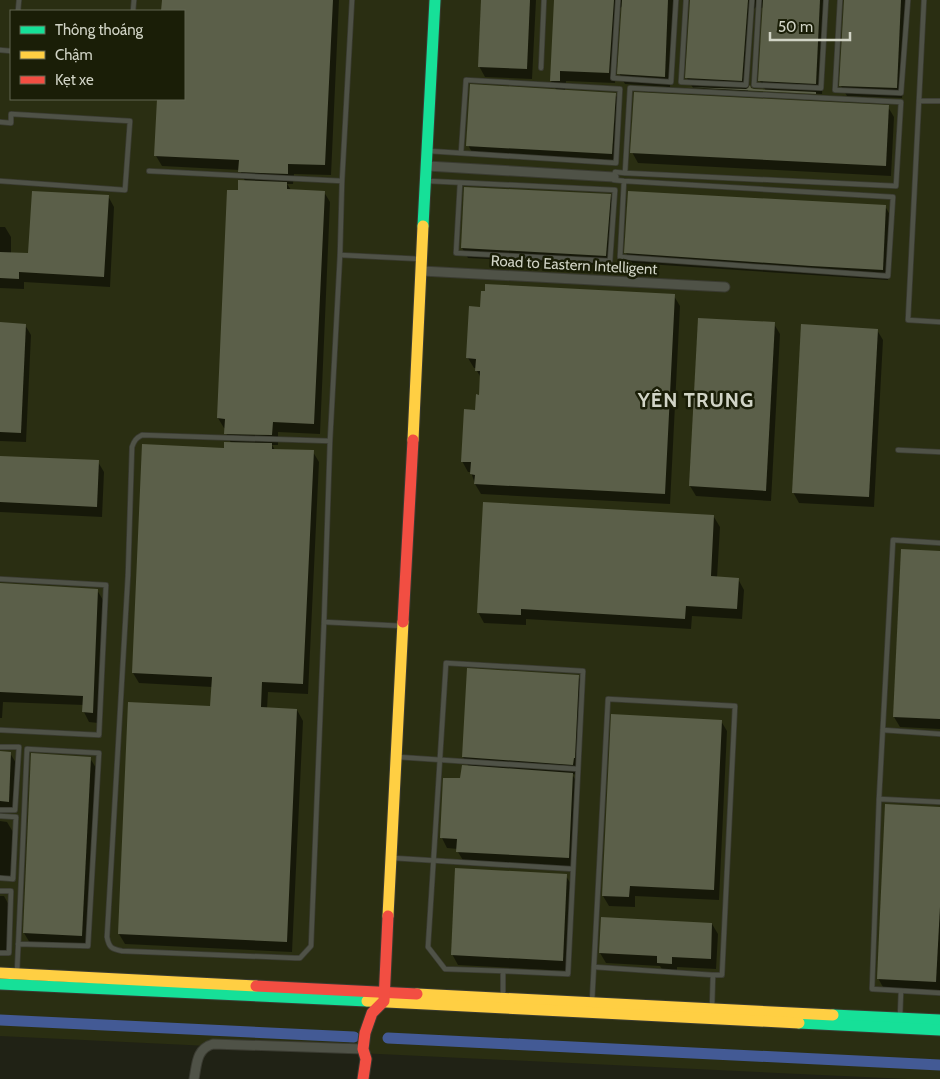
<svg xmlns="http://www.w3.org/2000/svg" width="940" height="1079" font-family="Cabin,sans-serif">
  <rect width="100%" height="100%" fill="#202215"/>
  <!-- built -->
  <path fill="#2a2e12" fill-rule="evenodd" d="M0 0H940V1079H907L0 1036ZM11 11H184V99H11Z"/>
  <!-- shadow -->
  <g fill="#0007">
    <path d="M163 0H339L331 175 294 174 293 184H287L291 190 324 192 330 202 320 434 278 432V445H272L275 450 313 452 319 462 308 694 268 692 267 709 297 710 303 721 292 952 125 944 119 934 212 707V687L139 683 133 673 231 443 226 433V428H224L218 418 239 192 245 181 240 170 162 166 156 156 158 99H184V11H162Z"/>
    <path d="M482 0H536L532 79 485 77 479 66Z"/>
    <path d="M555 0H674L670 87 625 84 619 73 623 6 620 8 619 11 615 83 566 81 565 91 615 94 621 104 618 163 474 156 468 145 557 91 551 81Z"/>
    <path d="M691 0H826L822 94 766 91 760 81 764 7 762 8 757 6 753 10 748 91 693 88 687 78Z"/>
    <path d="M845 0H907L902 98 847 96 841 86Z"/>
    <path d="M888 107 894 117 891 176 638 163 632 152Z"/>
    <path d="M465 188 610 195 616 205 612 266 468 258 462 248Z"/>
    <path d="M108 196 114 207 110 287 24 282V289L0 288V227H5L11 237V254L30 255Z"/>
    <path d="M885 206 891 217 888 280 632 263 626 253Z"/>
    <path d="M674 296 680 306 670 504 481 494 475 484 471 472H468L462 461 480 396 481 378 477 371V368H474L468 358Z"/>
    <path d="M699 320 774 324 780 334 771 501 696 496 690 486Z"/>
    <path d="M0 324 25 325 31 335 26 442 0 441Z"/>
    <path d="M877 330 883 340 874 507 799 503 793 492Z"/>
    <path d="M0 457 98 462 104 472 102 517 0 512Z"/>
    <path d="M714 517 720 527 717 578 738 579 744 590 742 619 692 616 691 629 526 619V625L484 623 478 612Z"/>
    <path d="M940 552V729L900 727 894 717Z"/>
    <path d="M0 585 97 590 103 600 98 723 89 722 84 712V705L3 702 2 718H0Z"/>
    <path d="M578 676 584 686 579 775 572 774 578 784 574 868 464 862 458 852V849L447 848 442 838 461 780 469 767 463 757Z"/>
    <path d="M721 721 727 731 719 900 635 896V907L609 906 603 896Z"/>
    <path d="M0 752 10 753 16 763 14 812 0 811Z"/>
    <path d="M90 758 96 768 87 946 30 943 24 933Z"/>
    <path d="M940 808V991L884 989 878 978Z"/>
    <path d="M0 821 7 822 13 832 11 880 0 879Z"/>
    <path d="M566 876 572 886 568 971 458 965 452 954Z"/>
    <path d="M0 896H4L10 907 8 955H0Z"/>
    <path d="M712 924 718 934 716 969 677 967V974L664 973 660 966 606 963 600 953Z"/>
  </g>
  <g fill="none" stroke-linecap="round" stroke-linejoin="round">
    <!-- canal -->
    <g stroke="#435a95" stroke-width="11">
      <path d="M0 1020 354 1037"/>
      <path d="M388 1038 940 1065"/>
    </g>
  </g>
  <!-- building -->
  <g fill="#5b5f49">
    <path d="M162 0H333L325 165 288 164V174L238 172 239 160 154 156 157 99H184V11H161Z"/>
    <path d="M481 0H530L527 69 478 67Z"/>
    <path d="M554 0H614L609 73 560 71V81H550Z"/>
    <path d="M622 0H668L665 77 617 74Z"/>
    <path d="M690 0H748L742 81 685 78Z"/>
    <path d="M763 0H820L816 84 758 81Z"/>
    <path d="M844 0H901L897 88 839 86Z"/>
    <path d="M470 84 616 93 612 154 466 146Z"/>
    <path d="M750 85 751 88 754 89 816 92V94L684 87 746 89 748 88Z"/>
    <path d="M634 92 889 105 886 166 630 153Z"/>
    <path d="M238 180 287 182V189L325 191 314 424 273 422 272 435 224 434 225 419 217 418 227 190H238Z"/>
    <path d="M464 187 611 194 606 256 461 248Z"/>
    <path d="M32 191 109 195 104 277 19 272V279L0 278V252L28 253Z"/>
    <path d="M628 191 886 205 883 270 811 266 624 253Z"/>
    <path d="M485 284 675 294 665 494 474 484 475 475 470 474 471 462H461L464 409 475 410 476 394 479 395 480 371H475L476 359 466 358 469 306 480 307 481 291H485Z"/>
    <path d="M698 318 775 322 766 491 689 486Z"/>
    <path d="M0 322 26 324 21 433 0 432Z"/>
    <path d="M801 324 878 329 869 497 792 493Z"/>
    <path d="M224 442 272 443V449L314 450 303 684 262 682 261 707 297 709 287 942 118 934 128 702 210 706 212 677 132 673 142 444 224 448Z"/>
    <path d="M0 456 99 460 97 507 0 502Z"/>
    <path d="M483 502 714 515 711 576 739 578 737 609 686 606 685 619 521 609V615L477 613Z"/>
    <path d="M901 549 940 551V719L893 717Z"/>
    <path d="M0 583 98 589 93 713 82 712 83 696 0 692Z"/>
    <path d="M467 668 579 675 575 758H574L573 765 462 757Z"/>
    <path d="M611 714 722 720 714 890 630 886 629 897 602 896Z"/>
    <path d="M0 751 11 752 9 802 0 801Z"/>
    <path d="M31 753 91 757 82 936 23 933Z"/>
    <path d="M462 765 573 773 569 858 456 852 457 839 440 838 443 778H460Z"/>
    <path d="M885 804 940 807V907L936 982 877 979Z"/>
    <path d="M455 868 567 874 563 961 451 955Z"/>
    <path d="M601 917 712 923 711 959 672 957V964L657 963V956L599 953Z"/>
  </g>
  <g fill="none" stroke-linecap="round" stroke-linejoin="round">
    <!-- lane casing -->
    <g stroke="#3a3b31" stroke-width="6">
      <g id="lane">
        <path d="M618 0 613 78 671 82 676 0"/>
        <path d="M686 0 681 82 746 85 752 0"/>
        <path d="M759 0 754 85 821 88 826 0"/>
        <path d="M840 0 835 90 901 93 908 0"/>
        <path d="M924 0 908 320 940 322"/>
        <path d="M18 11 19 0"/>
        <path d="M133 11 134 0"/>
        <path d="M0 50 11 51"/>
        <path d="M541 68 544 0"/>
        <path d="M919 101H940"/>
        <path d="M0 122 11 123V114L130 121 125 190 0 181"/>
        <path d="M429 151 616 163 620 89 466 80 461 153"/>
        <path d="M149 171 342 181"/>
        <path d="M428 181 615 190 610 261 456 253 460 183"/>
        <path d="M624 181 620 257 888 276 893 197 624 181 614 180 615 172 625 173 896 186 901 102 630 88 625 173"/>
        <path d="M340 255 421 259"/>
        <path d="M330 441 142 435C136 438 134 441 132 447L128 575 107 937C109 948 112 949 122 951L295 958H300L311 946 324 622 330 441 340 255 342 181 352 0"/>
        <path d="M898 450 940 452"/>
        <path d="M0 579 106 585 99 735 0 730"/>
        <path d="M324 622 403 626"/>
        <path d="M883 730 940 734"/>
        <path d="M0 747H19L15 810H0"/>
        <path d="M398 757 578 769"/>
        <path d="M879 799 893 540 940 543"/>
        <path d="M940 802 879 799 872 989 940 993"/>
        <path d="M0 816 16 817 13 879 0 878"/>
        <path d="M393 858 573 869"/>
        <path d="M0 891H11L9 953H0"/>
        <path d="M594 967 713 975"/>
        <path d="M17 973 27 749 99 753 88 946 18 944"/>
        <path d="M503 997V971L568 974 583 671 446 663 428 947 445 969 503 971"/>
        <path d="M592 1002 608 699 735 706 722 975H713L712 1007"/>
        <path d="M900 1017 901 991"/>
      </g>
    </g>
    <!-- street casing -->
    <g stroke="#3a3b31" stroke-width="11">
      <g id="street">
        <path d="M427 166 614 177"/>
        <path d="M422 271 725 287"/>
        <path d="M194 1079C197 1064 196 1049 213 1044L363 1049"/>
      </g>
    </g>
    <!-- fast casing -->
    <g stroke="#3a3b31" stroke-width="13">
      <g id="fast">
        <path d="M423 226 435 0"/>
        <path d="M0 984 367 1001"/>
        <path d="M833 1015 940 1020"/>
        <path d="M799 1023 940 1030"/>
      </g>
    </g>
    <!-- slow casing -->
    <g stroke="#3a3b31" stroke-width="13">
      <g id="slow">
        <path d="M413 440 423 226"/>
        <path d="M388 916 403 622"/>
        <path d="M0 973 256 986"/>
        <path d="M417 994 833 1015"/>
        <path d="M367 1001 799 1023"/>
      </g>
    </g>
    <!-- jam casing -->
    <g stroke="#3a3b31" stroke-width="13">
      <g id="jam">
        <path d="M403 622 413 440"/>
        <path d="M256 986 417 994"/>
        <path d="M363 1079 366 1059 363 1049 365 1033 372 1013 384 1001 388 916"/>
      </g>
    </g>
    <!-- lane -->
    <use href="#lane" stroke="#4f5247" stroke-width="4.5"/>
    <!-- street -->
    <use href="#street" stroke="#4f5247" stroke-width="9"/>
    <!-- fast -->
    <use href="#fast" stroke="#16e098" stroke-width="11"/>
    <!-- slow -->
    <use href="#slow" stroke="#ffcf43" stroke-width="11"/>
    <!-- jam -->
    <use href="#jam" stroke="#f24e42" stroke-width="11"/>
  </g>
  <g text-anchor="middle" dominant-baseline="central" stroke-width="5" stroke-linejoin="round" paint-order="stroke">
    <!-- street labels -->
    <g font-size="15" fill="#d1d4c6" stroke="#1a1e07">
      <text transform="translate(574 265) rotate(3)">Road to Eastern Intelligent</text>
    </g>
    <!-- district labels -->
    <g font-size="20" font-weight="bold" letter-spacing="1" fill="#d1d4c6" stroke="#1a1e07">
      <text x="696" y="400">YÊN TRUNG</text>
    </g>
  </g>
  <!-- legend -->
  <rect x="10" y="10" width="175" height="90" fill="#1a1e07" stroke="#636753"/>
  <rect x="20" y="26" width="25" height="8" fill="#16e098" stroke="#636753"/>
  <text x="55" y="35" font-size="15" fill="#d1d4c6">Thông thoáng</text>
  <rect x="20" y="51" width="25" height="8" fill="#ffcf43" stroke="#636753"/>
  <text x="55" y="60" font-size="15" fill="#d1d4c6">Chậm</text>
  <rect x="20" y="76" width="25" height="8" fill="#f24e42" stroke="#636753"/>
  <text x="55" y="85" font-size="15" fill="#d1d4c6">Kẹt xe</text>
  <!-- scale -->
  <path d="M770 32v8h80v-8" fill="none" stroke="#d1d4c6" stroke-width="2.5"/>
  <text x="778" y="32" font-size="15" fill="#d1d4c6" stroke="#1a1e07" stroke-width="4" paint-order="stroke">50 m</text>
</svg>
